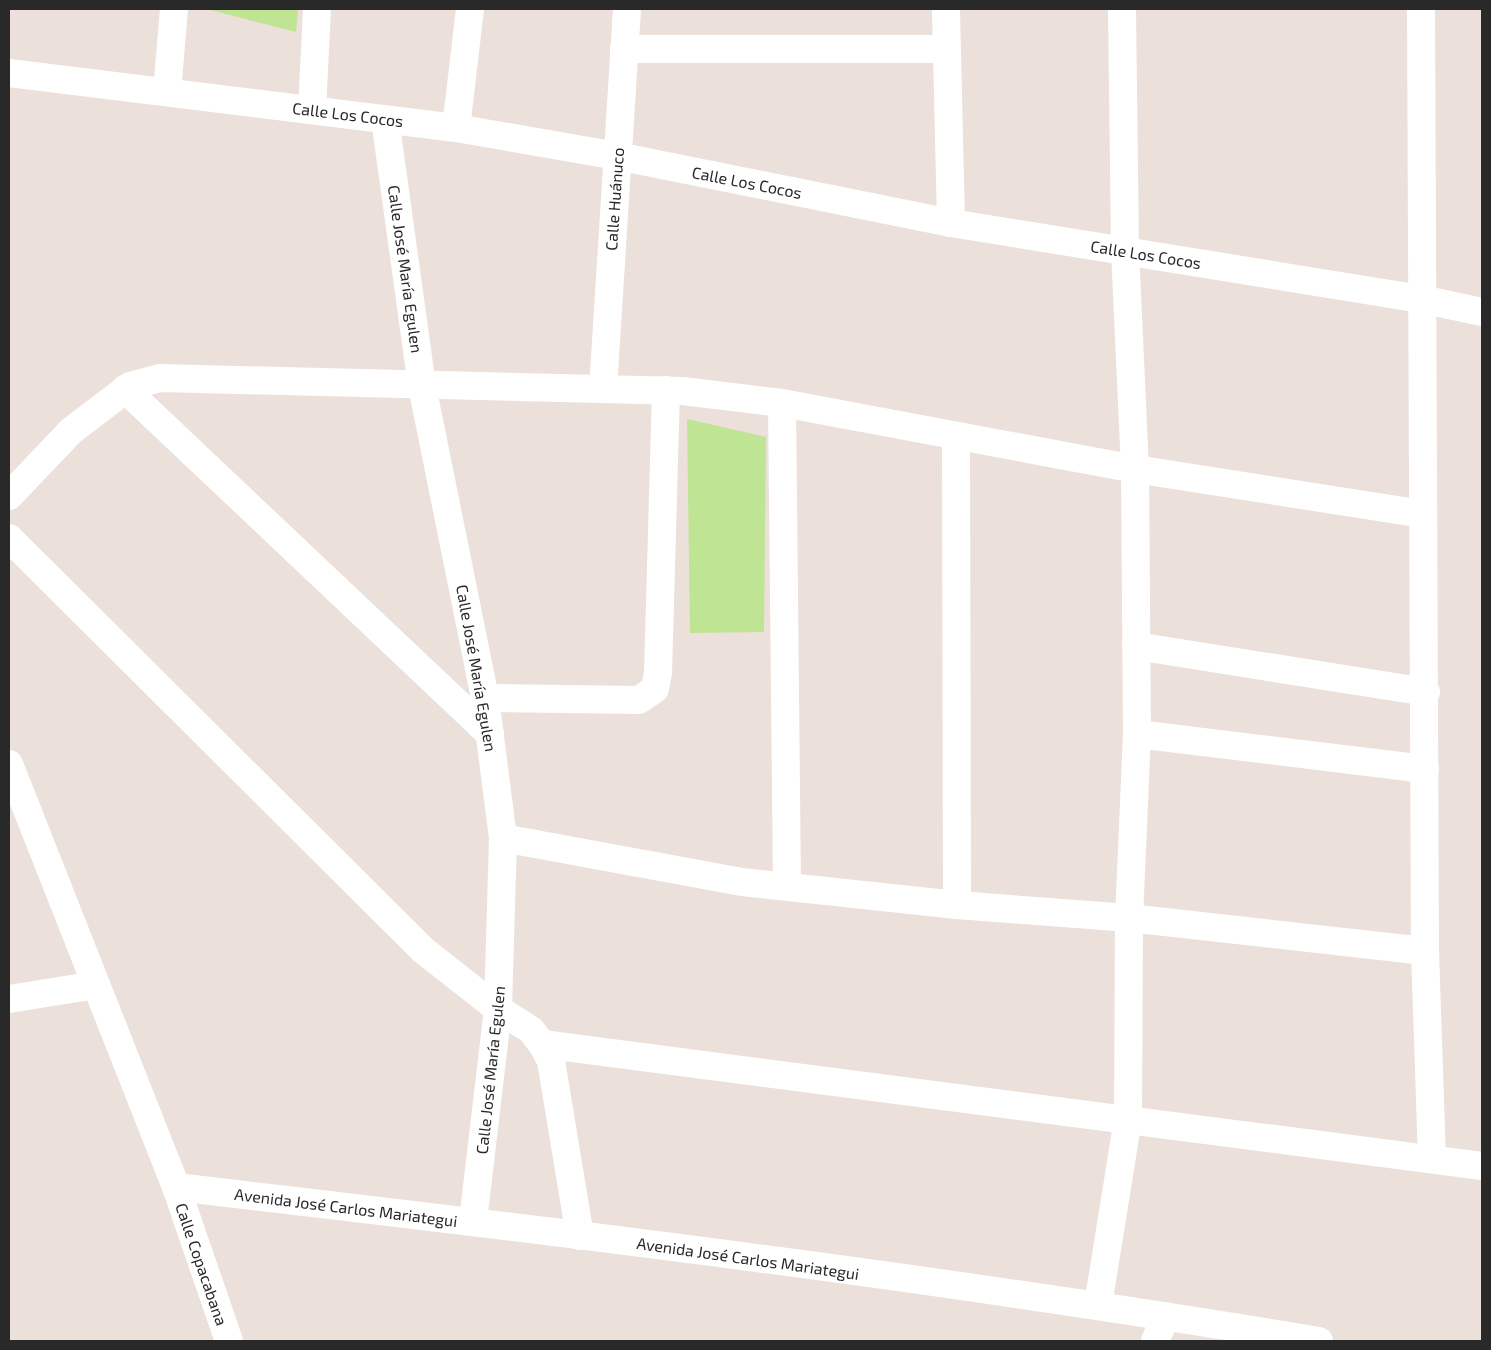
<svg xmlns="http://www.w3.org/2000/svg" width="1491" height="1350" font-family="'Exo 2',sans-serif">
  <rect width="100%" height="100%" fill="#ece0da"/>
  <!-- green -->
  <g fill="#bfe494">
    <path d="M207 9H298L296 32Z"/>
    <path d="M687 419 766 437 764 632 690 633Z"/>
  </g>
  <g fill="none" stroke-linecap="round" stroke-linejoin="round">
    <!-- minor -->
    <g stroke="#fff" stroke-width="28">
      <path d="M946 9 951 223"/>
      <path d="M1421 9 1425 951 1432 1159"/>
      <path d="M624 49H947"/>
      <path d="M9 73 456 128 617 156 951 223 1421 299 1482 312"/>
      <path d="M167 92 174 9"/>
      <path d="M312 110 317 9"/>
      <path d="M385 119 422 386 485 698 503 838 498 1009 473 1221"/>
      <path d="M456 128 470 9"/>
      <path d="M125 389 490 734"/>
      <path d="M603 389 627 9"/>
      <path d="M782 403 787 886"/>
      <path d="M956 436 957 905"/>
      <path d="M9 496 71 431 130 386 160 378 683 391 782 403 1135 469 1423 514"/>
      <path d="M9 538 423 950 498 1009 531 1030 542 1044 551 1061 580 1236"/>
      <path d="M1136 646 1426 692"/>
      <path d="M485 698 639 700 655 689 658 673 666 390"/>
      <path d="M1137 734 1425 769"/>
      <path d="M9 764 176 1187 229 1341"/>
      <path d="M503 838 742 882 957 905 1129 918 1425 951"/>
      <path d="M9 999 96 985"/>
      <path d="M542 1044 1482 1166"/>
      <path d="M176 1187C557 1231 939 1278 1319 1341"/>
      <path d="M1098 1305 1128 1119 1129 918 1137 734 1135 469 1125 250 1122 9"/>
      <path d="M1155 1341 1166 1316"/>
    </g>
  </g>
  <g text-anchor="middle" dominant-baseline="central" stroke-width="4" stroke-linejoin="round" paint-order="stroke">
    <!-- street labels -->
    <g font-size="16" fill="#292929" stroke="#fff">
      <text transform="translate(348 114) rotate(7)">Calle Los Cocos</text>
      <text transform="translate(747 182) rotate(11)">Calle Los Cocos</text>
      <text transform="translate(614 199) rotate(-86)">Calle Huánuco</text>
      <text transform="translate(1146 254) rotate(9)">Calle Los Cocos</text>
      <text transform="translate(406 269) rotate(82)">Calle José María Egulen</text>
      <text transform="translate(477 668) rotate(80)">Calle José María Egulen</text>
      <text transform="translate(490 1070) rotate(-84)">Calle José María Egulen</text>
      <text transform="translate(346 1207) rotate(7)">Avenida José Carlos Mariategui</text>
      <text transform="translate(748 1258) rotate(8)">Avenida José Carlos Mariategui</text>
      <text transform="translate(202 1264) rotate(71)">Calle Copacabana</text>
    </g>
  </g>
  <!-- border -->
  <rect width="1491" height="1350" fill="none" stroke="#292929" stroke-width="20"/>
</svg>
